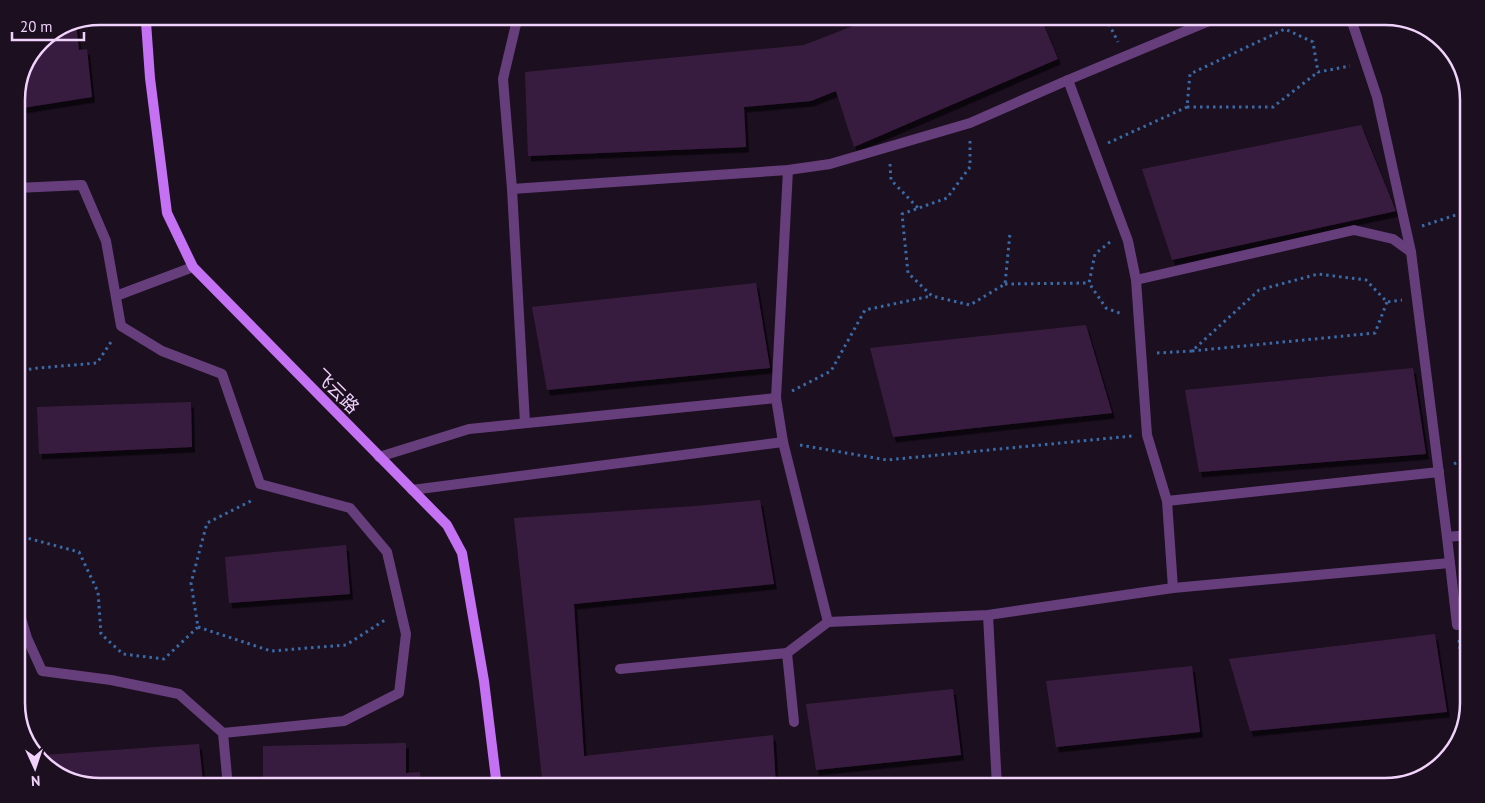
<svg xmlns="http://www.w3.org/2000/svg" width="1485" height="803" font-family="'PT Sans','Noto Sans SC',sans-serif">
  <defs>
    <filter id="shadow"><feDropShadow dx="3" dy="5.5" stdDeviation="0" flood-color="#0009"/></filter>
  </defs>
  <rect width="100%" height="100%" fill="#1c0f20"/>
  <!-- building -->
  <g fill="#391d3f" filter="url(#shadow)">
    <path d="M1041 18 1058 59 854 147 836 91 811 101 744 107 746 147 528 156 525 72 804 45 871 19Z"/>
    <path d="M68 23H76L79 50 87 49 92 97 16 109V95L41 41Z"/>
    <path d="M1361 125 1396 211 1172 260 1142 169Z"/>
    <path d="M756 283 770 368 547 390 532 307Z"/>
    <path d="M1086 325 1112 413 893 437 870 348Z"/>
    <path d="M1413 368 1426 454 1199 472 1185 390Z"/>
    <path d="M191 402 192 447 39 454 37 407Z"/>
    <path d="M760 500 774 584 574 604 584 756 773 735 776 787H543L514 518 696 506Z"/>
    <path d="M346 545 350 594 229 603 225 557Z"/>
    <path d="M1435 634 1447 712 1250 731 1229 659Z"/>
    <path d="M1192 666 1200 732 1056 747 1046 681Z"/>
    <path d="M953 689 961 755 816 770 806 704Z"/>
    <path d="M406 743V773L420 772 421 787H243L242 782 263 777V746Z"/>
    <path d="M199 744 203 782 215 781V787H100L63 778 44 762V755Z"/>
  </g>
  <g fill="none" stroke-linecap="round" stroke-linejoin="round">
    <!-- path -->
    <g stroke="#386ba8" stroke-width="3" stroke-dasharray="2.5 4" stroke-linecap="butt">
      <path d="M1106 18 1118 42"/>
      <path d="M1187 107H1273L1318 72"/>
      <path d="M970 141V167L947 198 902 214 908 273 932 296 970 305 1005 284 1010 233"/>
      <path d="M1108 143 1187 107 1190 74 1285 29 1313 42 1318 72 1350 66"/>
      <path d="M890 164 891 180 918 208"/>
      <path d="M1422 226 1462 213 1469 206"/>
      <path d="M1110 242 1095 254 1089 283 1106 308 1122 314"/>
      <path d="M1005 284 1089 283"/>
      <path d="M1469 346V348"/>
      <path d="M1192 351 1375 333 1387 302"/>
      <path d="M1157 353 1192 351 1259 290 1318 274 1366 280 1387 302 1402 300"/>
      <path d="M16 371 38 368 97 363 113 339"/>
      <path d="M792 391 831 371 865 310 931 296"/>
      <path d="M800 445 887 460 1132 436"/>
      <path d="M1454 464 1469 456"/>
      <path d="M16 535 79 552 98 592 101 634 123 654 164 659 198 627 191 583 207 523 253 500"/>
      <path d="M198 627 271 651 346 645 385 620"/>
      <path d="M1459 640 1467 712"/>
    </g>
    <!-- lane -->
    <g stroke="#663e7b" stroke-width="10">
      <path d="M1350 16 1377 97 1411 252"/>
      <path d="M517 20 503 79 512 189 525 423"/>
      <path d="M1068 80 1128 241 1136 280 1147 435 1167 501 1173 588"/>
      <path d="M788 170 776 398 783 442 828 622"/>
      <path d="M16 188 82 185 106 241 121 326 162 351 222 374 260 484 350 508 387 552 406 634 399 693 344 721 223 733"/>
      <path d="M512 189 788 170 830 164 970 123 1068 80 1219 17"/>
      <path d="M1136 280 1354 230 1393 239 1411 252 1447 537"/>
      <path d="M116 296 193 267"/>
      <path d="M379 457 469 429 776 398"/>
      <path d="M412 490 783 442"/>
      <path d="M1167 501 1439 472"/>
      <path d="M16 602 27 638 42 671 111 680 179 694 223 733 228 787"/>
      <path d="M988 615 997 787"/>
      <path d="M1457 625 1447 537 1469 535"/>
      <path d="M620 669 787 653 828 622 988 615 1173 588 1450 563"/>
    </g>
    <!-- street -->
    <path stroke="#663e7b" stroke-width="10" d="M787 653 794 722"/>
    <!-- secondary -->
    <path stroke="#c471f3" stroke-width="10" d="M146 22 150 78 167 213 193 267 447 525 462 553 484 681 497 787"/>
  </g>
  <g text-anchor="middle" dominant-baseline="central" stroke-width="4" stroke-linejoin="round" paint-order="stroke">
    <!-- street labels -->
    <g font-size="18" fill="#f0d2fb" stroke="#1c0f20">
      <text transform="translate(337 391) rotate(45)">飞云路</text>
    </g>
  </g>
  <!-- crop -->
  <path d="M0 0H1485V803H0ZM100 25H1385A75 75 0 0 1 1460 100V703A75 75 0 0 1 1385 778H100A75 75 0 0 1 25 703V100A75 75 0 0 1 100 25Z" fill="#1c0f20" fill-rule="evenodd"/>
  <path fill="none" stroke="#f0d2fb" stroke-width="2.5" d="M100 25H1385A75 75 0 0 1 1460 100V703A75 75 0 0 1 1385 778H100A75 75 0 0 1 25 703V100A75 75 0 0 1 100 25Z"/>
  <!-- north arrow -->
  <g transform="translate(35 768) rotate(177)" stroke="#1c0f20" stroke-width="4" paint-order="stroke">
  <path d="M0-4L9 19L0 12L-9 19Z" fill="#f0d2fb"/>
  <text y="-8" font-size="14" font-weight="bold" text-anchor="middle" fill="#f0d2fb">N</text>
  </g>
  <!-- scale -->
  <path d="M12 32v8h72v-8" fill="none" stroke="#f0d2fb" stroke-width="2.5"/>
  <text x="20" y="32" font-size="15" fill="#f0d2fb" stroke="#1c0f20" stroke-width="4" paint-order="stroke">20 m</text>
</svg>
